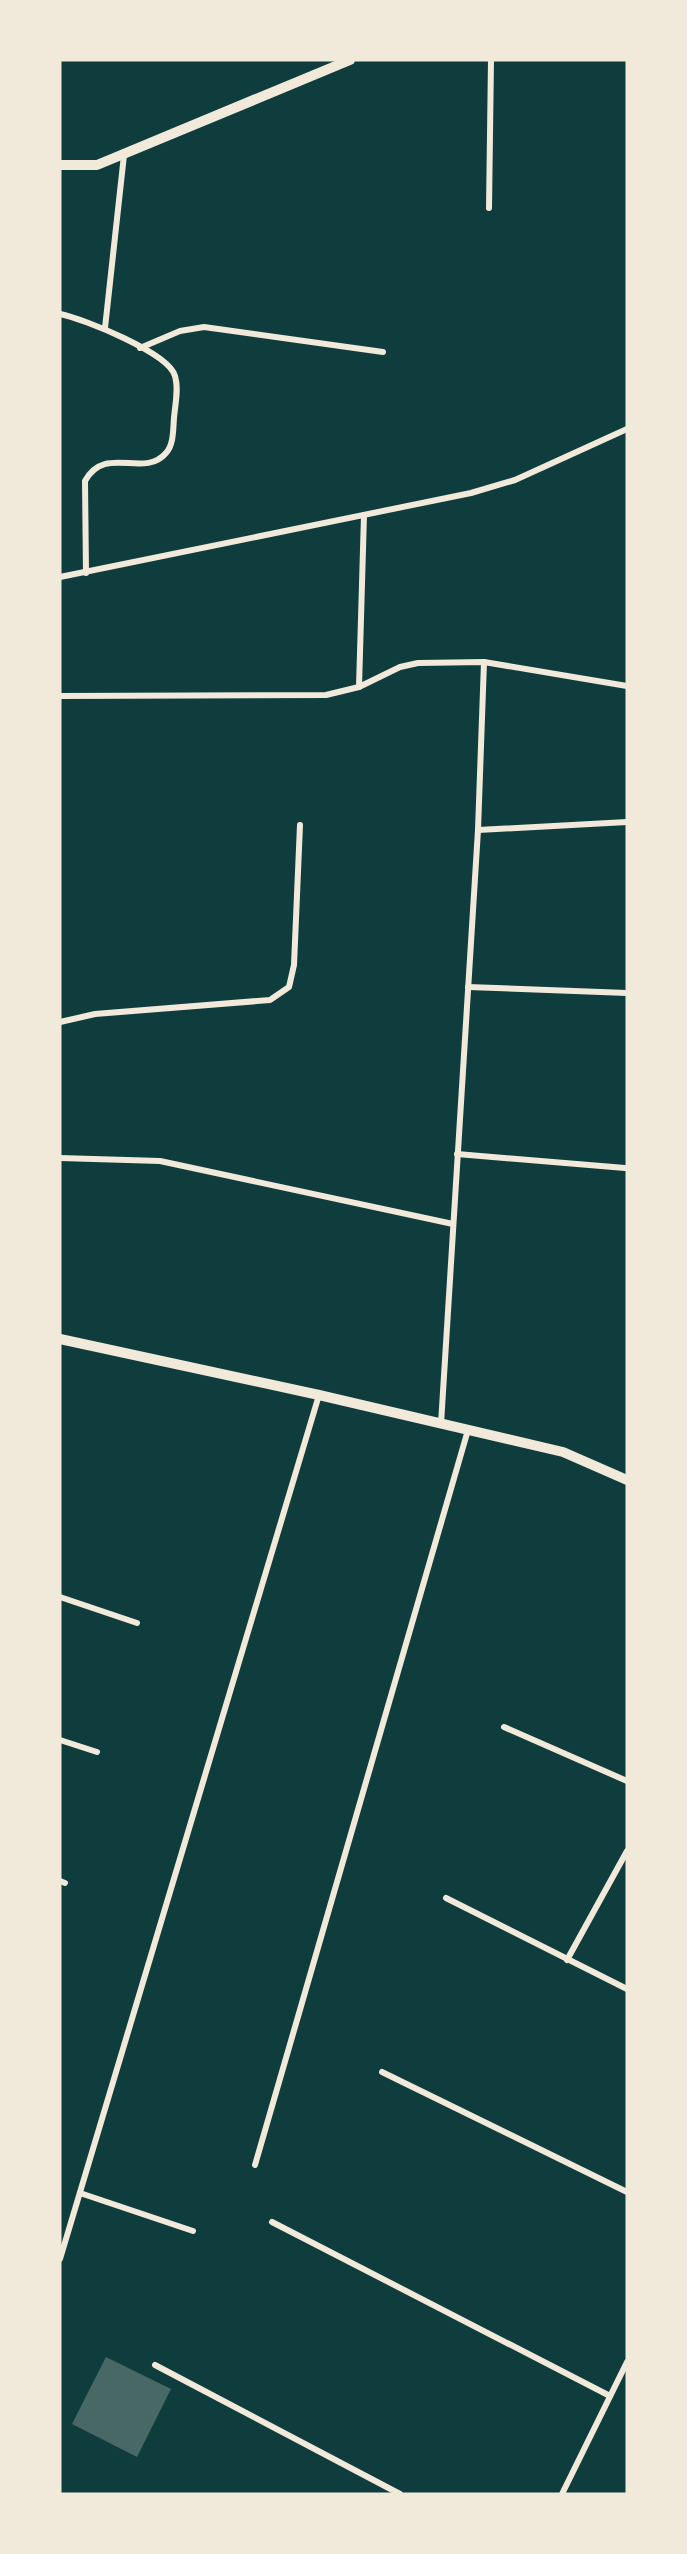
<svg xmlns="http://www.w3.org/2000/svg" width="687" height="2554" font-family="Arial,sans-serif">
  <rect width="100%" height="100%" fill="#0f3d3e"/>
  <!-- building -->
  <path fill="#486865" d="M106 2357 171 2389 137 2457 72 2424Z"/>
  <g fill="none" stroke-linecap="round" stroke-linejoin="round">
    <!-- minor -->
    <g stroke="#f1e9da" stroke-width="6">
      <path d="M489 208 491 60"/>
      <path d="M60 314C84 319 169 353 175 376 179 389 175 405 174 418 173 429 174 444 166 453 144 479 105 444 85 481L86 573"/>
      <path d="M105 328 124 155"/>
      <path d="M140 348 180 331 204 327 383 352"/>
      <path d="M60 577 471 493 515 480 627 429"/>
      <path d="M484 662 627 686"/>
      <path d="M359 687 364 515"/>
      <path d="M60 696 326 695 359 687 400 667 418 663 484 662 478 830 441 1424"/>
      <path d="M478 830 627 822"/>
      <path d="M468 987 627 993"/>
      <path d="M60 1022 95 1014 270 1000 289 987 294 965 300 825"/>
      <path d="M457 1154 625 1168"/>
      <path d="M60 1158 160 1161 453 1224"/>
      <path d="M60 1597 137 1623"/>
      <path d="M504 1727 627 1781"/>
      <path d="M60 1740 97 1752"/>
      <path d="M60 1881 65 1883"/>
      <path d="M446 1898 627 1989"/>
      <path d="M567 1960 627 1851"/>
      <path d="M382 2072 627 2192"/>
      <path d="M255 2165 468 1430"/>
      <path d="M80 2193 193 2231"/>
      <path d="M272 2222 610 2396"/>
      <path d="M60 2259 319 1395"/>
      <path d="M155 2365 400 2494"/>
      <path d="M562 2494 627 2362"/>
    </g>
    <!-- tertiary -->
    <g stroke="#f1e9da" stroke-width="10">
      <path d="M60 165H97L350 60"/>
      <path d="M60 1339 319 1395 563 1452 627 1480"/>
    </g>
  </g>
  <!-- border -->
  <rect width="687" height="2554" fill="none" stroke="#f1e9da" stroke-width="123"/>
</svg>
